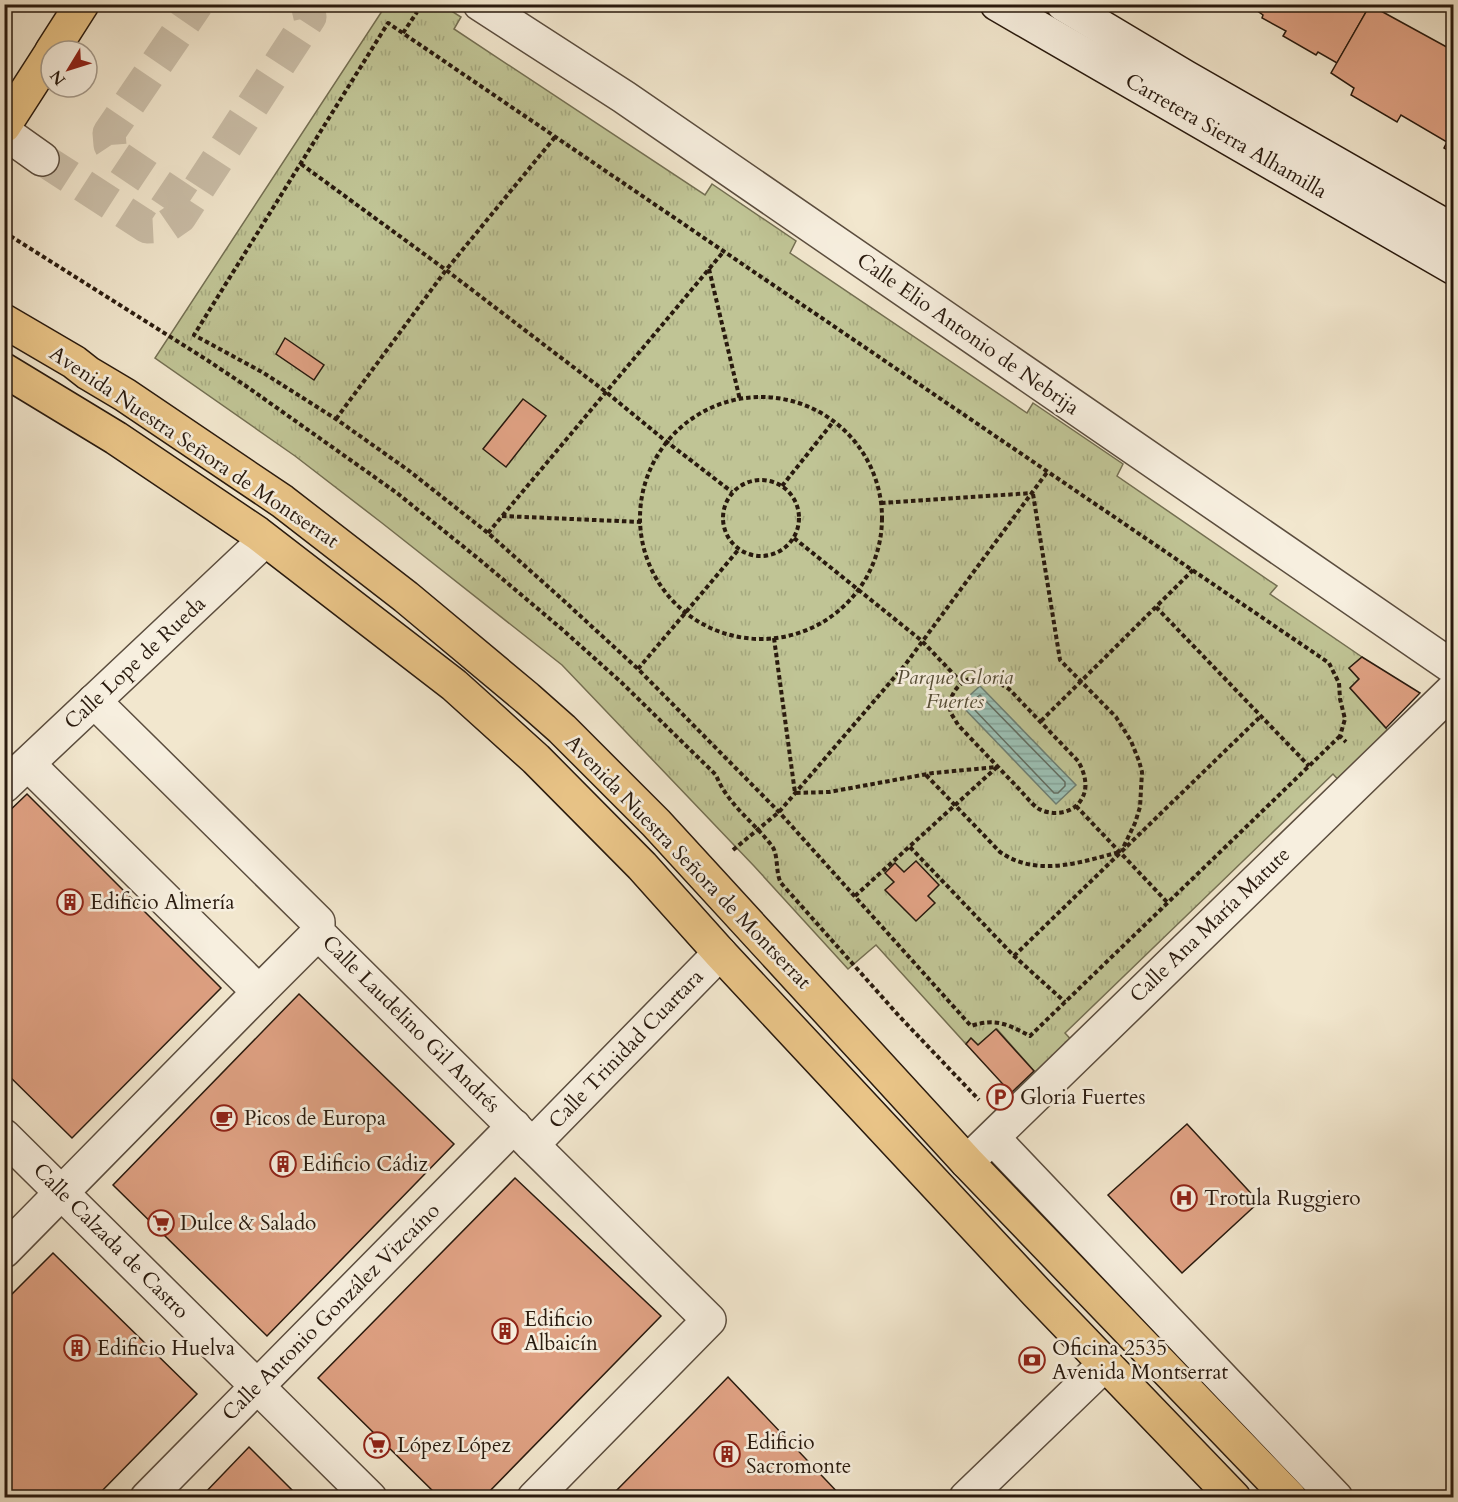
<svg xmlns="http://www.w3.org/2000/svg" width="1458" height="1502" font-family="Cardo,serif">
  <defs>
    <pattern id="park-tufts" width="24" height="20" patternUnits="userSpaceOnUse" patternTransform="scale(1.5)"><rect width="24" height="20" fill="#c0c495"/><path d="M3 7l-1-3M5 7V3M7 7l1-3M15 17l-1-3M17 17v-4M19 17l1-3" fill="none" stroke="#a5a87f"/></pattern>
    <pattern id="water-rules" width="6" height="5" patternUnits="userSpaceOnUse" patternTransform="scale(1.5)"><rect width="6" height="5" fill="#9cc0b4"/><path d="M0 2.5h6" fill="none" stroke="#86a49a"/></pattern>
  </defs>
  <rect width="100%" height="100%" fill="#f2e7ce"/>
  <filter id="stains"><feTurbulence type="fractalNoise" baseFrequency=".00333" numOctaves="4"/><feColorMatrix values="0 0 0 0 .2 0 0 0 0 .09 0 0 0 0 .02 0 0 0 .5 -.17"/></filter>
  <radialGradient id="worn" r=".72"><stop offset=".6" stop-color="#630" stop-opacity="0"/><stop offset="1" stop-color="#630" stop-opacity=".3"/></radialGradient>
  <!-- park -->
  <path fill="url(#park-tufts)" stroke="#746f52" stroke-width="1.5" d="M386 5H442L461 17 454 29 705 195 712 184 796 241 790 253 1027 413 1033 403 1123 464 1117 476 1277 586 1270 594 1362 657 1349 668 1359 679 1350 688 1392 735 1343 785 1333 774 1065 1033 1075 1044 1015 1098 1011 1093 1034 1071 997 1029 978 1045 971 1038 966 1044 876 945 848 969 754 866 562 665 382 523 295 456 155 358Z"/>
  <!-- water -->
  <path fill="url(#water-rules)" stroke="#6e7e72" stroke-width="1.5" d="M980 686 1076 785 1056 804 960 704Z"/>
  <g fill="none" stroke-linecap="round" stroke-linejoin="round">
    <!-- shore -->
    <path stroke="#626d61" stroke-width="1.5" d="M980 695 1065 782V786L1058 793H1054L971 706V702Z"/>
  </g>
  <!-- building -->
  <g fill="#dfa183" stroke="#291a0e" stroke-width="1.5">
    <path d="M1260 4H1370V5L1337 63 1318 52 1316 55 1283 36 1286 31 1262 18 1263 15 1256 10Z"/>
    <path d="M1370 5 1454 51V154L1444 148 1447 142 1401 115 1397 122 1351 95 1354 88 1331 73Z"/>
    <path d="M285 338 324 365 314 380 276 354Z"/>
    <path d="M523 399 546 416 506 467 483 449Z"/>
    <path d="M1362 657 1420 693 1386 728 1350 688 1359 679 1349 668Z"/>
    <path d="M27 794 221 988 72 1138 4 1071V816Z"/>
    <path d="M916 861 939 885 928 896 935 903 916 921 885 890 894 882 885 873 895 863 904 872Z"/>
    <path d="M299 994 454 1144 267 1336 113 1185Z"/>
    <path d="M996 1029 1034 1071 1011 1093 966 1044 971 1038 978 1045Z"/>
    <path d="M1187 1124 1259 1202 1182 1273 1108 1195Z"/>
    <path d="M515 1178 661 1316 483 1498H440L318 1378Z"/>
    <path d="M53 1253 197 1394 95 1498H4V1302Z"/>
    <path d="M728 1377 843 1498H609L696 1410Z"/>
    <path d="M249 1447 300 1498H200Z"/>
  </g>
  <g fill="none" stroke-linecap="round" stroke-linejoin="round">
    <!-- minor-tunnel -->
    <g stroke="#cabea8" stroke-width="33" stroke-dasharray="33 16" stroke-linecap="butt">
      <path d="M42 159 147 227 167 226 180 217 310 17 307 4"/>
      <path d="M188 204 118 157 110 145 109 133 197 4"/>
    </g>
    <!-- minor casing -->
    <g stroke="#5b4d3e" stroke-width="36">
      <g id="minor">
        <path d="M480 4 624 97 1454 668"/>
        <path d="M4 132 42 159"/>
        <path d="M94 701 318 922V933L709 1320 534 1498"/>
        <path d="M4 786 265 540"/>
        <path d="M259 992 318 933"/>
        <path d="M993 1138 1336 1498"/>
        <path d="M532 1145 720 953"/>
        <path d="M967 1162 1454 689"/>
        <path d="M4 1251 259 992 28 764"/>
        <path d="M147 1498 514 1126"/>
        <path d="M966 1498 1105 1364"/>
      </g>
    </g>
    <!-- tertiary casing -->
    <g stroke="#5b4d3e" stroke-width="36">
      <path id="tertiary" d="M4 1136 370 1498"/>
    </g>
    <!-- secondary casing -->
    <g stroke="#291a0e" stroke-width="36">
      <g id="secondary">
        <path d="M997 4 1454 268"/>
        <path d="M1063 4 1185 77 1454 231"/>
      </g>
    </g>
    <!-- primary casing -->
    <g stroke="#291a0e" stroke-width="36">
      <g id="primary">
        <path d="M52 51 82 4"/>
        <path d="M4 126 51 53"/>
        <path d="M4 321 74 362 88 373 125 395 282 501 406 597 527 698 562 729 656 823 967 1162 1290 1498"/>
        <path d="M4 370 116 438 257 533 454 685 536 759 642 866 720 953 1037 1293 1234 1498"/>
      </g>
    </g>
    <!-- path -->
    <g stroke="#291a0e" stroke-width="4" stroke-dasharray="4.5 3" stroke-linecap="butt">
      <path d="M403 33 417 12"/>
      <path d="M301 164 446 270 606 392 667 442 732 492"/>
      <path d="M4 232 207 360 246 386 397 493 480 560 563 630 621 682 716 775C727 804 754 822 772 846 779 856 775 872 781 883L899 1016 979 1100"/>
      <path d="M709 269 740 400"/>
      <circle cx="761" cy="518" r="121"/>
      <path d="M336 419 446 270 555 137"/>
      <circle cx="761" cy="518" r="38"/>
      <path d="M782 486 833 422"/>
      <path d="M1033 494 1060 660 1116 717 1131 741 1139 761 1142 772 1140 807 1135 823 1122 850"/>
      <path d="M881 503 1033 493"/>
      <path d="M502 516 641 522"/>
      <path d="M488 533 724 251"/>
      <path d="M794 538 922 641 962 683"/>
      <path d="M1156 607 1309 766"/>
      <path d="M774 638 795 793 829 792 933 773 997 767"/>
      <path d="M638 669 739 549"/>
      <path d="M980 676 989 677 1009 689 1078 761C1085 773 1089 788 1081 800 1073 814 1052 816 1039 809 1032 805 1025 795 1019 789 999 768 979 747 958 725 956 721 953 717 951 713 947 702 954 689 962 683 967 679 974 677 980 676Z"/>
      <path d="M1041 721 1193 570"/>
      <path d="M1340 736 1030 1036C1007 1024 996 1018 971 1026L779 812 638 669 563 600 488 533 408 470 336 419 262 372 194 335 388 23 1329 663 1339 683 1340 699 1345 719 1340 736 1346 742"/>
      <path d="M926 775 1000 852C1038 878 1080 862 1120 852"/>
      <path d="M1076 806 1168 903"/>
      <path d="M910 847 1014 956 1065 1002"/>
      <path d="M733 850 779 812 905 665 1048 471"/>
      <path d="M855 896 997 767"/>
      <path d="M1014 956 1261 716"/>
    </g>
    <!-- minor -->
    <use href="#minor" stroke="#f7efdf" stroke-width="33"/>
    <!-- tertiary -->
    <use href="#tertiary" stroke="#f7efdf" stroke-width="33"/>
    <!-- secondary -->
    <use href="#secondary" stroke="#f7efdf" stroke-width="33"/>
    <!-- primary -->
    <use href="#primary" stroke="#e9c487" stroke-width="33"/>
  </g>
  <!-- icons -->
  <defs>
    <g id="building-ring" transform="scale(1.35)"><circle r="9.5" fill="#f7efdf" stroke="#8f2418" stroke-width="1.5"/><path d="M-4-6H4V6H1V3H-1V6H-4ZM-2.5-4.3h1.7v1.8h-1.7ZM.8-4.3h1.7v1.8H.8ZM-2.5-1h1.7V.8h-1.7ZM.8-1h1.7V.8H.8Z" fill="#8f2418"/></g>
    <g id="parking-ring" transform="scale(1.35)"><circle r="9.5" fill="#f7efdf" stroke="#8f2418" stroke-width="1.5"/><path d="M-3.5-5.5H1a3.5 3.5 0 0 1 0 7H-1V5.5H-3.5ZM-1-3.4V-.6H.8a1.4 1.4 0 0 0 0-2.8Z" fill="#8f2418"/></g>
    <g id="cafe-ring" transform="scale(1.35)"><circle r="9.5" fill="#f7efdf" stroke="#8f2418" stroke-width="1.5"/><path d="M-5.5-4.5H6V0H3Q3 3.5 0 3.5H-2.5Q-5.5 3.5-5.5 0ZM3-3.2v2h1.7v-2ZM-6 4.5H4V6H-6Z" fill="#8f2418"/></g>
    <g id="hospital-ring" transform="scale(1.35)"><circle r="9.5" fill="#f7efdf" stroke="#8f2418" stroke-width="1.5"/><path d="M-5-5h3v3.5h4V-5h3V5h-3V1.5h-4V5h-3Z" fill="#8f2418"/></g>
    <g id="supermarket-ring" transform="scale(1.35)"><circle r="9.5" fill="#f7efdf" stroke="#8f2418" stroke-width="1.5"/><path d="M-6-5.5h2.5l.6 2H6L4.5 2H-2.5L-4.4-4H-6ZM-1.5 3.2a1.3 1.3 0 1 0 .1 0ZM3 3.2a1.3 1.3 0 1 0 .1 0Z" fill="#8f2418"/></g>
    <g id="bank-ring" transform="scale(1.35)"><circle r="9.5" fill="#f7efdf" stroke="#8f2418" stroke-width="1.5"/><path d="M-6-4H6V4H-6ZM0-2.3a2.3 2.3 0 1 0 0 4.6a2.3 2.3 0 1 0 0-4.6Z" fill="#8f2418"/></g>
  </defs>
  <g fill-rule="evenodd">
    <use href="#building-ring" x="70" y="902"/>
    <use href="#parking-ring" x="1000" y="1097"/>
    <use href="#cafe-ring" x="224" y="1118"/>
    <use href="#building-ring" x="283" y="1164"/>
    <use href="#hospital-ring" x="1184" y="1198"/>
    <use href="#supermarket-ring" x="161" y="1223"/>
    <use href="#building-ring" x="505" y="1331"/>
    <use href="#building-ring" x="77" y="1348"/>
    <use href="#bank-ring" x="1032" y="1360"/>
    <use href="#supermarket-ring" x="377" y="1445"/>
    <use href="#building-ring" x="727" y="1454"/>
  </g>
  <g text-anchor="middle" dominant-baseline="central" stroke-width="5" stroke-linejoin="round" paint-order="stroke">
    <!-- street labels -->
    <g font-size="21" fill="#291a0e" stroke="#f7efdf">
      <text transform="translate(1226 136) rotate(30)">Carretera Sierra Alhamilla</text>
      <text transform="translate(968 334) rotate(35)">Calle Elio Antonio de Nebrija</text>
      <text transform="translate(194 447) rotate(34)">Avenida Nuestra Señora de Montserrat</text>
      <text transform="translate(135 663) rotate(-43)">Calle Lope de Rueda</text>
      <text transform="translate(688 862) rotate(46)">Avenida Nuestra Señora de Montserrat</text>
      <text transform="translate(1210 925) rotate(-44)">Calle Ana María Matute</text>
      <text transform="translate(411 1024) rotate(45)">Calle Laudelino Gil Andrés</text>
      <text transform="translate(626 1049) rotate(-46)">Calle Trinidad Cuartara</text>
      <text transform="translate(111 1241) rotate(45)">Calle Calzada de Castro</text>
      <text transform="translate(331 1312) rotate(-45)">Calle Antonio González Vizcaíno</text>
    </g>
    <!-- park labels -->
    <g font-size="21" font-style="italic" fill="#564d36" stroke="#f7efdf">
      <text x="955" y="677">Parque Gloria<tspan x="955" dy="24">Fuertes</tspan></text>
    </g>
    <!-- poi labels -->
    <g font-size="21" fill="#291a0e" stroke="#f7efdf" text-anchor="start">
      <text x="90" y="902">Edificio Almería</text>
      <text x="1020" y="1097">Gloria Fuertes</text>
      <text x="244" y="1118">Picos de Europa</text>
      <text x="302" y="1164">Edificio Cádiz</text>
      <text x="1204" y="1198">Trotula Ruggiero</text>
      <text x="180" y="1223">Dulce &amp; Salado</text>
      <text x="524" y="1319">Edificio<tspan x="524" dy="24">Albaicín</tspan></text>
      <text x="97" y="1348">Edificio Huelva</text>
      <text x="1052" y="1348">Oficina 2535<tspan x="1052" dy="24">Avenida Montserrat</tspan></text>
      <text x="746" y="1442">Edificio<tspan x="746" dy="24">Sacromonte</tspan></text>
      <text x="397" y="1445">López López</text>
    </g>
  </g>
  <!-- margin -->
  <rect width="1458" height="1502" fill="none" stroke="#f2e7ce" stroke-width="24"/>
  <rect x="6" y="6" width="1446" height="1490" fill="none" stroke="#291a0e" stroke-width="3"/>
  <rect x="12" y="12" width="1434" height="1478" fill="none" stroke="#291a0e" stroke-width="1.5"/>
  <!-- north arrow -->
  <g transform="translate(69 69) rotate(232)"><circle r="28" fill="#f7efdf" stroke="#a59a8b" stroke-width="1.5"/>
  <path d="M0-4.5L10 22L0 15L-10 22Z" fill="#8f2418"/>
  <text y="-9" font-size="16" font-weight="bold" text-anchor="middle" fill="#291a0e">N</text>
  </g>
  <rect width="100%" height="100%" filter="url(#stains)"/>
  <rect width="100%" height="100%" fill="url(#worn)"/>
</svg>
